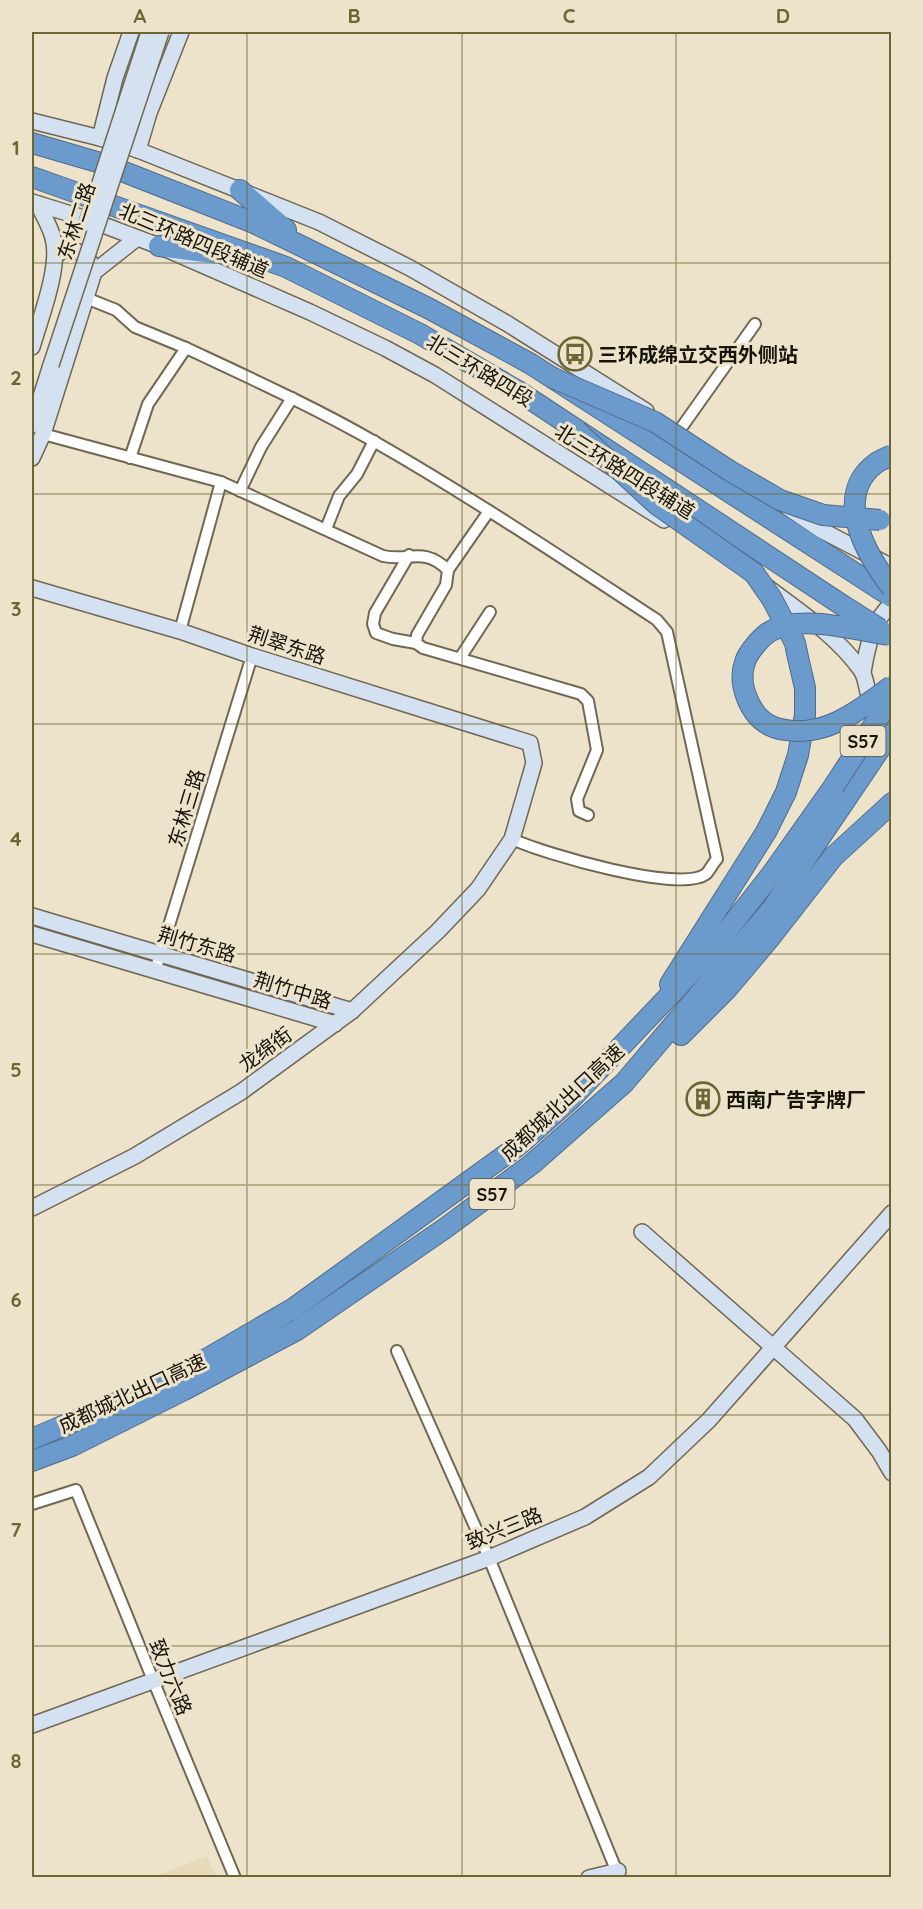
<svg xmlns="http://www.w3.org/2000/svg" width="923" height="1909" font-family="Quicksand,'Noto Sans SC',sans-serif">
  <rect width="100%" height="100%" fill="#ede3cb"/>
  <!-- built -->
  <path fill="#e7dabb" d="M207 1856 217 1877H152Z"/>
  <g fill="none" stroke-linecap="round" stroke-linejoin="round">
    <!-- street casing -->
    <g stroke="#716752" stroke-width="14">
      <g id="street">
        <path d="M86 298 116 310 135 327 186 348"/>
        <path d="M679 431 755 324"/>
        <path d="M43 434 221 482 180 631"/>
        <path d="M130 458 148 404 186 348C250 378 314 407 375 442 471 497 564 559 657 620L667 632 717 859C713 863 710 870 706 874 680 894 542 853 512 839"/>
        <path d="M221 482 383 556C410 562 423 546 448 570L446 585 417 635 416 643 423 648 581 694 588 701 597 750 577 799 579 811 588 815"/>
        <path d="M240 491 261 447 292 398"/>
        <path d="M326 529 339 496 357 474 374 441"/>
        <path d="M409 555 375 613 373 624 376 633 393 639 416 643"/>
        <path d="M448 570 489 511"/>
        <path d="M460 658 490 612"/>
        <path d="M155 971 252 656"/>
        <path d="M397 1351 489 1558 619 1877"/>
        <path d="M32 1504 76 1490 153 1680 235 1878"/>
      </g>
    </g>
    <!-- secondary casing -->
    <g stroke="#716752" stroke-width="18">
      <g id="secondary">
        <path d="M32 121 100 138 138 150 319 222 410 268 508 324 646 411"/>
        <path d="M100 138 115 78 131 32"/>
        <path d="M138 150 149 113 181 32"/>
        <path d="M32 202 90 220 159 246 310 312 385 348 435 375 664 520"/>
        <path d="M56 255 65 249C78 250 87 254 92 266"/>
        <path d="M32 347C40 319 61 266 53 238 50 226 43 215 38 204"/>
        <path d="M32 425 51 365"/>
        <path d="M32 458 43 434 94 272 137 238"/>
        <path d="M787 507 821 530 892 567"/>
        <path d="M767 587C800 612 837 636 861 670 869 681 864 698 878 707"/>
        <path d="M32 588 180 631 252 656 530 743 534 763 512 839 478 889 438 931 352 1011 241 1092 135 1156 32 1208"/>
        <path d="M863 672C867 649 872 620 892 604"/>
        <path d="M32 916 352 1011"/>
        <path d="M32 934 335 1024"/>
        <path d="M642 1232 855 1419 879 1451 892 1473"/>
        <path d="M32 1725 489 1558 585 1517 649 1477 709 1420 892 1213"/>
        <path d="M589 1878 618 1871"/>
      </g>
    </g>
    <!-- highway casing -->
    <g stroke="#4e6b89" stroke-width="22">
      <g id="highway">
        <path d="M32 143 104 164 254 223 428 308 531 364 892 597"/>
        <path d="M32 177 286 267 420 334 518 391 839 603"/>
        <path d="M240 190 286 230"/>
        <path d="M159 246 228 255"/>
        <path d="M670 984 766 832 786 792 798 755 805 715V688L797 653"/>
        <path d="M681 1035 727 989 769 939 833 857 892 803"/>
        <path d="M32 1439 172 1379 294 1308 519 1145 571 1099 708 955 771 875 834 786"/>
        <path d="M32 1461 72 1446 184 1390 297 1330 444 1229 532 1164 624 1083 771 910 892 731"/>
      </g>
    </g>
    <!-- street -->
    <use href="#street" stroke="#fff" stroke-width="10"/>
    <!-- secondary -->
    <use href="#secondary" stroke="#d3e1f0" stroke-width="15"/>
    <!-- highway -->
    <use href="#highway" stroke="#6b9acd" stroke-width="20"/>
    <!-- secondary-bridge casing -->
    <g stroke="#716752" stroke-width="18" stroke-linecap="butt">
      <g id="secondary-bridge">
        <path d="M87 223 149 32"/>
        <path d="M51 365 161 32"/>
      </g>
    </g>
    <!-- highway-bridge casing -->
    <g stroke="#4e6b89" stroke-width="22" stroke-linecap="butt">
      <g id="highway-bridge">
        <path d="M551 377 655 422 730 471 780 500 823 515 880 520"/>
        <path d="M577 431 656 504 754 573 772 599 795 643 797 653"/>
        <path d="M892 455C886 458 880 460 875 464 832 497 867 556 892 588"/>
        <path d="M839 603 880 629"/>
        <path d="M889 635C857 630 800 614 771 631 762 636 748 652 745 662 737 684 750 716 771 726 782 731 799 732 811 730 841 726 868 703 892 686"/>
        <path d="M834 786 892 697"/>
      </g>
    </g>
    <!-- secondary-bridge -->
    <use href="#secondary-bridge" stroke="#d3e1f0" stroke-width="15"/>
    <!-- highway-bridge -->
    <use href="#highway-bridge" stroke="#6b9acd" stroke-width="20"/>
  </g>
  <!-- grid -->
  <path fill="none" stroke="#6c6632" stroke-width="1.5" stroke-opacity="0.55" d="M247 32V1878M462 32V1878M676 32V1878M32 263H892M32 494H892M32 724H892M32 954H892M32 1185H892M32 1415H892M32 1646H892"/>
  <!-- icons -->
  <defs>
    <g id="bus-ring" transform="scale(1.725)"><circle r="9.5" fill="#ede3cb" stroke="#6c6632" stroke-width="1.5"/><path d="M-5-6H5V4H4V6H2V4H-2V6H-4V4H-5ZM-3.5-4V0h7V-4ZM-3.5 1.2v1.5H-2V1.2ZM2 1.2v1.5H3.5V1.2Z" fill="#6c6632"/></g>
    <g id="building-ring" transform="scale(1.725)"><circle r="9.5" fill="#ede3cb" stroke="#6c6632" stroke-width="1.5"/><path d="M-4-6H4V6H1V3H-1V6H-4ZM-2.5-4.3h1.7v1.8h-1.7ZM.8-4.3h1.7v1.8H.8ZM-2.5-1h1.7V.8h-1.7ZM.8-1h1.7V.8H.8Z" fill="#6c6632"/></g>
  </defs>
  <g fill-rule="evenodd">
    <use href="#bus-ring" x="575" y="354"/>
    <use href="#building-ring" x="703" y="1099"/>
  </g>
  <g text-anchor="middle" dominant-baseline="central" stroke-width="6" stroke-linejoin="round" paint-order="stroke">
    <!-- shield labels -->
    <g fill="#ede3cb" stroke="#575245" stroke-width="1.5">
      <rect x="840.5" y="726" width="45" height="30" rx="4.5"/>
      <rect x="469.5" y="1179" width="45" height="30" rx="4.5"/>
    </g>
    <g font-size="18" font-weight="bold" fill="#17140b">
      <text x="863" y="741">S57</text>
      <text x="492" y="1194">S57</text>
    </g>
    <!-- street labels -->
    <g font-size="20" fill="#17140b" stroke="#ede3cb">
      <text transform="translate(76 221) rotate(-72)">东林二路</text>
      <text transform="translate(194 240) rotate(23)">北三环路四段辅道</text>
      <text transform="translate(480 370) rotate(31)">北三环路四段</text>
      <text transform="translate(625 471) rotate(32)">北三环路四段辅道</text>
      <text transform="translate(287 645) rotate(18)">荆翠东路</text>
      <text transform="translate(186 808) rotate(-73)">东林三路</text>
      <text transform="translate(197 944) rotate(16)">荆竹东路</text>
      <text transform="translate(293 990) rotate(17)">荆竹中路</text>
      <text transform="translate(265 1049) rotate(-36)">龙绵街</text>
      <text transform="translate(562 1102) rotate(-43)">成都城北出口高速</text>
      <text transform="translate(132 1393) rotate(-25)">成都城北出口高速</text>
      <text transform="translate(504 1528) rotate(-22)">致兴三路</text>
      <text transform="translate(171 1677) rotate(68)">致力六路</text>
    </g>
    <!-- poi labels -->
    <g font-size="20" font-weight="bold" fill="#17140b" stroke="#ede3cb" text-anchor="start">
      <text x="598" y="354">三环成绵立交西外侧站</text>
      <text x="726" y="1099">西南广告字牌厂</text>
    </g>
  </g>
  <!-- border -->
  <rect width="923" height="1909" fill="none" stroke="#ede3cb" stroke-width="66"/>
  <rect x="33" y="33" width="857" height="1843" fill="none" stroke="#6c6632" stroke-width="2"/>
  <g font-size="20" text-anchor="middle" font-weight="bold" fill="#6c6632">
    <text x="140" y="23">A</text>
    <text x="354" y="23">B</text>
    <text x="569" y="23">C</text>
    <text x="783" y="23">D</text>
    <text x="16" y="155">1</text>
    <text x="16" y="385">2</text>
    <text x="16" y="616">3</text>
    <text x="16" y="846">4</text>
    <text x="16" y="1077">5</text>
    <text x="16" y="1307">6</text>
    <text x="16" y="1537">7</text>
    <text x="16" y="1768">8</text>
  </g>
</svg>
